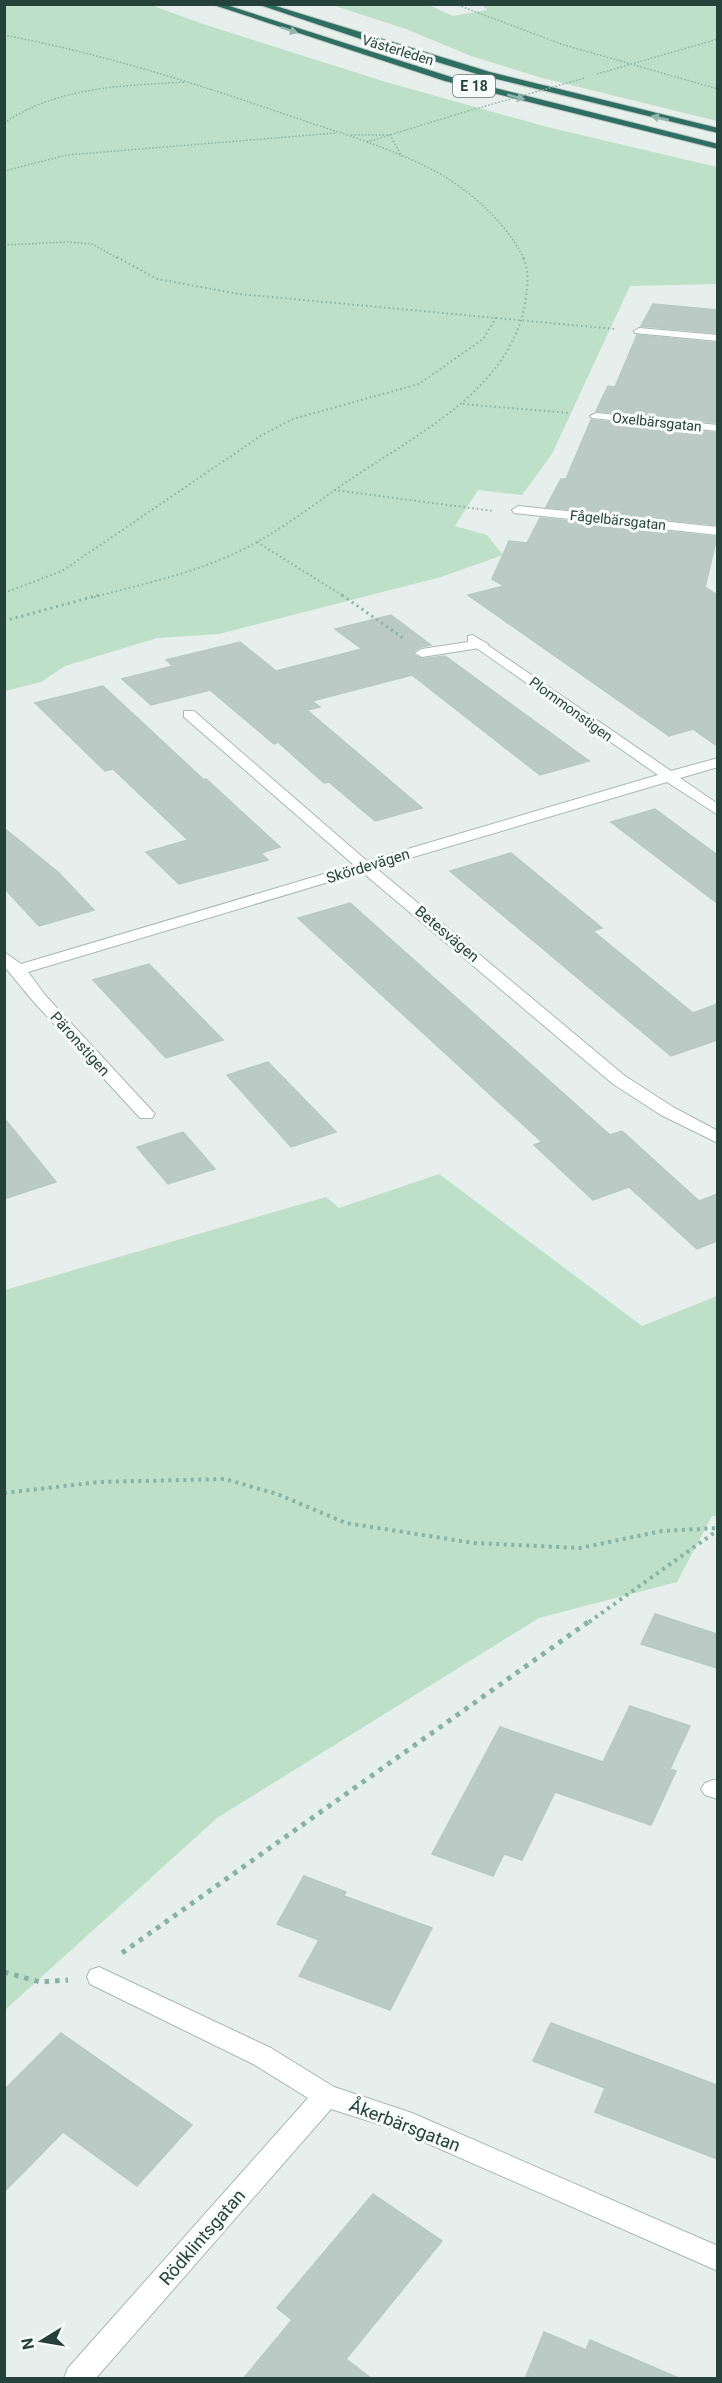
<svg xmlns="http://www.w3.org/2000/svg" width="722" height="2383" font-family="Roboto,sans-serif">
  <rect width="100%" height="100%" fill="#e6efeb"/>
  <!-- green -->
  <g fill="#bfe0c8">
    <path d="M5 4 151 5 203 24 386 82 547 127 717 167V284L630 286 552 454 522 495 478 490 455 526 487 535 503 555 441 577 219 634 157 638 65 666 41 682 5 691Z"/>
    <path d="M332 5H429L453 16 487 10 482 5H717V121L542 78 471 56 406 29Z"/>
    <path d="M439 1174 642 1326 717 1296V1516H712L677 1582 539 1618 217 1818 5 2010V1290L326 1197 339 1208Z"/>
  </g>
  <!-- building -->
  <g fill="#bbcac4" stroke="#b8c9c2" stroke-width="1.5">
    <path d="M653 304 717 310V333L641 326Z"/>
    <path d="M637 335 717 343V423L596 411 608 386 615 387Z"/>
    <path d="M591 420 717 433V525L546 507 561 479H566Z"/>
    <path d="M540 518 717 537 705 587 717 595V746L693 729 669 736 468 595 504 586 492 579 509 541 527 543Z"/>
    <path d="M391 615 431 645 421 647 414 651V655L422 659 445 656 589 761 540 775 412 675 312 701 320 707 307 710 422 808 375 821 329 782 324 783 278 742 274 744 210 690 151 705 122 679 173 666 166 660 240 642 276 671 362 649 335 629Z"/>
    <path d="M103 686 204 780 206 779 280 847 261 853 268 860 179 884 146 852 188 840 113 769 105 771 35 703Z"/>
    <path d="M655 809 717 855V903L611 822Z"/>
    <path d="M4 828 59 873 94 910 39 926 4 888Z"/>
    <path d="M511 853 602 928 593 931 693 1013 717 1004V1040L671 1056 450 871Z"/>
    <path d="M350 903 610 1135 622 1131 699 1201 717 1194V1241L697 1249 629 1187 593 1200 534 1145 542 1142 298 918Z"/>
    <path d="M149 964 223 1040 166 1058 93 980Z"/>
    <path d="M268 1062 303 1098 336 1132 291 1147 227 1075Z"/>
    <path d="M4 1118 56 1182 4 1199Z"/>
    <path d="M183 1132 215 1169 168 1184 137 1147Z"/>
    <path d="M655 1614 717 1634V1668L641 1644Z"/>
    <path d="M630 1706 690 1726 670 1769 676 1771 651 1825 555 1792 522 1860 504 1854 493 1876 432 1854 500 1727 603 1762Z"/>
    <path d="M304 1876 346 1892 344 1896 432 1928 390 2010 299 1976 319 1940 277 1924Z"/>
    <path d="M551 2023 717 2085V2159L595 2112 605 2088 533 2061Z"/>
    <path d="M61 2033 192 2125 137 2186 63 2132 4 2192V2090Z"/>
    <path d="M373 2194 442 2241 346 2359 372 2379H243L292 2320 277 2308Z"/>
    <path d="M544 2332 586 2350 590 2340 681 2379H525Z"/>
  </g>
  <g fill="none" stroke-linecap="round" stroke-linejoin="round">
    <!-- lane casing -->
    <g stroke="#a8b8b2" stroke-width="2">
      <g id="lane">
        <path d="M481 640 488 644 486 647 422 657 415 653 422 649Z"/>
        <path d="M713 1780 718 1781V1799L705 1795 701 1789 705 1783Z"/>
      </g>
    </g>
    <!-- street casing -->
    <g stroke="#a8b8b2" stroke-width="2">
      <g id="street">
        <path d="M639 328 718 335V341L635 333 634 331Z"/>
        <path d="M596 413 718 425V431L592 418 590 416Z"/>
        <path d="M518 506 718 527V535L514 513 512 510Z"/>
        <path d="M473 635 671 771 718 758V767L680 778 718 804V815L667 782 376 868 625 1076 673 1107 718 1131V1143L661 1115 613 1084 362 872 28 972 45 995 155 1114 152 1118H140L33 1001 4 966V952L21 964 354 865 184 717V711H194L367 861 658 775 468 642V636Z"/>
        <path d="M99 1967 271 2048 334 2087 412 2113 718 2246V2271L397 2130 331 2109 96 2378H64L68 2368 308 2098 253 2064 90 1984 87 1977 90 1970Z"/>
      </g>
    </g>
    <!-- highway casing -->
    <g stroke="#c2cac8" stroke-width="2">
      <g id="highway">
        <path d="M211 4H223L451 77 718 144V149L445 81Z"/>
        <path d="M257 4H269L490 72 718 128V133L484 76 370 42Z"/>
      </g>
    </g>
    <!-- path-far4 -->
    <g stroke="#86b3a5" stroke-width="1.5" stroke-dasharray="1.5 2" stroke-linecap="butt">
      <path d="M455 4 561 44 718 89"/>
      <path d="M4 35C103 54 198 84 293 117 343 134 396 149 442 175 474 194 507 224 524 259"/>
      <path d="M597 74 718 39"/>
      <path d="M4 123C59 86 122 86 186 82"/>
      <path d="M351 135H390L402 157"/>
      <path d="M367 142 468 111"/>
      <path d="M4 171 67 155 336 133"/>
      <path d="M4 245 67 242 92 244 119 259"/>
    </g>
    <!-- path-far3 -->
    <g stroke="#86b3a5" stroke-width="2" stroke-dasharray="1.5 3" stroke-linecap="butt">
      <path d="M117 257 157 279 239 294 615 329"/>
      <path d="M463 404 569 413"/>
      <path d="M334 490 493 511"/>
      <path d="M257 542 345 597"/>
      <path d="M4 593 62 571 262 435 293 419 419 384 483 339 497 316"/>
      <path d="M94 597C139 585 186 575 229 556 271 538 310 507 348 481 416 434 514 389 526 297 528 283 529 271 523 257"/>
    </g>
    <!-- path-far2 -->
    <g stroke="#86b3a5" stroke-width="3" stroke-dasharray="2 4" stroke-linecap="butt">
      <path d="M342 595 403 638"/>
      <path d="M4 621 99 595"/>
    </g>
    <!-- path-far1 -->
    <g stroke="#86b3a5" stroke-width="4" stroke-dasharray="3 4.5" stroke-linecap="butt">
      <path d="M4 1493 99 1482 225 1479 277 1494 346 1523 474 1543 580 1548 662 1531 718 1528"/>
      <path d="M589 1622 718 1530"/>
    </g>
    <!-- path -->
    <g stroke="#86b3a5" stroke-width="5" stroke-dasharray="4.5 6" stroke-linecap="butt">
      <path d="M122 1953 591 1620"/>
      <path d="M4 1972 40 1982 68 1980"/>
    </g>
    <!-- lane -->
    <use href="#lane" fill="#fff" fill-rule="evenodd"/>
    <!-- street -->
    <use href="#street" fill="#fff" fill-rule="evenodd"/>
    <!-- highway -->
    <use href="#highway" fill="#2f6f62" fill-rule="evenodd"/>
    <!-- path-bridge -->
    <path stroke="#86b3a5" stroke-width="1.5" stroke-dasharray="1.5 2" stroke-linecap="butt" d="M468 111 585 78"/>
  </g>
  <!-- one-way arrows -->
  <defs><path id="oneway-solid" d="M-6-.8H1V-3.2L6.5 0L1 3.2V.8H-6Z" transform="scale(1.5)"/></defs>
  <g fill="#93b5ae">
    <use href="#oneway-solid" transform="translate(289 30) rotate(18)"/>
    <use href="#oneway-solid" transform="translate(516 97) rotate(15)"/>
    <use href="#oneway-solid" transform="translate(660 118) rotate(-167)"/>
  </g>
  <g text-anchor="middle" dominant-baseline="central" stroke-width="6" stroke-linejoin="round" paint-order="stroke">
    <!-- far-street labels -->
    <g font-size="14" fill="#24423a" stroke="#f7fbf9">
      <text transform="translate(398 50) rotate(17)">Västerleden</text>
      <text transform="translate(657 422) rotate(6)">Oxelbärsgatan</text>
      <text transform="translate(618 520) rotate(6)">Fågelbärsgatan</text>
      <text transform="translate(571 709) rotate(36)">Plommonstigen</text>
    </g>
    <!-- shield labels -->
    <rect fill="#f7fbf9" stroke="#637a73" stroke-width="1.5" x="453" y="75" width="42" height="22" rx="4.5"/>
    <g font-size="14" font-weight="bold" fill="#24423a">
      <text x="474" y="86">E 18</text>
    </g>
    <!-- street labels -->
    <g font-size="15" fill="#24423a" stroke="#f7fbf9">
      <text transform="translate(368 866) rotate(-17)">Skördevägen</text>
      <text transform="translate(447 934) rotate(40)">Betesvägen</text>
      <text transform="translate(80 1044) rotate(48)">Päronstigen</text>
    </g>
    <!-- near-street labels -->
    <g font-size="18" fill="#24423a" stroke="#f7fbf9">
      <text transform="translate(405 2125) rotate(21)">Åkerbärsgatan</text>
      <text transform="translate(202 2237) rotate(-49)">Rödklintsgatan</text>
    </g>
  </g>
  <!-- border -->
  <rect width="722" height="2383" fill="none" stroke="#24423a" stroke-width="12"/>
  <!-- north arrow -->
  <g transform="translate(42 2341) rotate(259)" stroke="#f7fbf9" stroke-width="4.5" paint-order="stroke">
  <path d="M0-4.5L10 22L0 15L-10 22Z" fill="#24423a"/>
  <text y="-9" font-size="16" font-weight="bold" text-anchor="middle" fill="#24423a">N</text>
  </g>
</svg>
